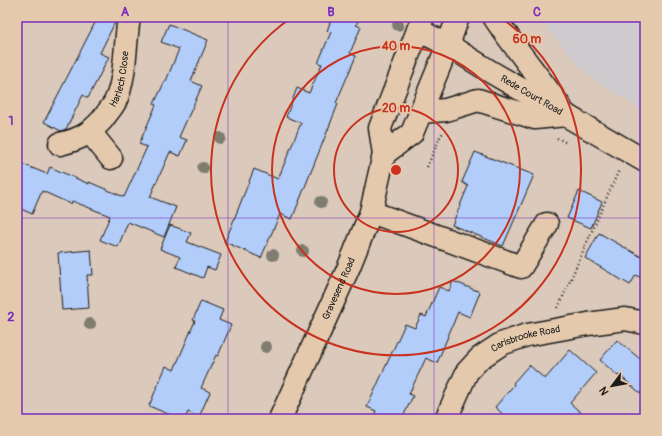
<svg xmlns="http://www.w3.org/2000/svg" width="662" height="436" font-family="Pangolin,sans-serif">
  <rect width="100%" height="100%" fill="#dbcabc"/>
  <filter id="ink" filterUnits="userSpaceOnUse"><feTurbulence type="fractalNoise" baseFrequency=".025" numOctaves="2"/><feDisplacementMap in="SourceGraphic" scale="8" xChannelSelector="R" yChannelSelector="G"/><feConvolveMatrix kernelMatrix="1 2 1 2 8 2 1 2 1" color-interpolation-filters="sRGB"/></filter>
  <g filter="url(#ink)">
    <!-- built -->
    <path fill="#cfcbcf" d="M546 17H645V112L589 76 549 31Z"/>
    <!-- building -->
    <g fill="#b2cdfa" stroke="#1c1c1c">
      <path d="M98 17H116V20L100 53 109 57 88 98 83 95 66 129 61 131 44 122Z"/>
      <path d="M332 17H360L356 25 361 27 350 53 356 56 336 103 338 104 327 132 292 219 280 214 261 258 225 242 254 169 278 179 301 123 286 117 297 88 309 93 322 64 318 63 331 32 327 31Z"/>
      <path d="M169 24 208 40 191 81 202 86 179 137 187 140 180 156 170 152 150 197 176 207 164 237 128 222 118 247 100 240 110 216 72 201 71 204 42 191 32 214 17 207V162L47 174 50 167 89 184V182L124 197 147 147 139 144 156 105 154 104 165 81H166L179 49 161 42Z"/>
      <path d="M475 152 534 175 503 246 452 225 468 186 462 182Z"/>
      <path d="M579 191 602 202 591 228 567 218Z"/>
      <path d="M170 225 191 233 187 242 221 255 215 270 207 267 203 278 176 267 180 257 160 249Z"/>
      <path d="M599 233 645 259V280L636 275 630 285 585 258Z"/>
      <path d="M91 250 93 275H87L89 308 62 310 58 253Z"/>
      <path d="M453 281 480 292 470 317 458 312 437 363 426 358 409 394 413 396 402 419H373L376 411 367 407 405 324 415 328 421 315 426 317 439 287 449 291Z"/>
      <path d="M201 301 223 310 219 320 231 325 218 356 216 355 201 388 210 392 199 417 188 412 185 419H180L149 406 166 366 174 370 195 321 193 320Z"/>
      <path d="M617 340 645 363V397L619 375 618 376 600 360Z"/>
      <path d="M570 350 596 373 570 403 588 419H508L495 407 514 385 513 383 529 365 545 379Z"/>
    </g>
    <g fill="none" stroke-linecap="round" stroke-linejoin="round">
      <!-- minor casing -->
      <g stroke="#1c1c1c" stroke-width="25">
        <g id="minor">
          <path d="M90 132 111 158"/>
          <path id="s1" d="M60 144C80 139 88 135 102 120 106 114 111 109 115 102 126 80 125 42 129 17"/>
          <path d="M371 212 521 267 547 224"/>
          <path id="s2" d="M446 419 467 372 480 358 501 344 527 335 588 324 625 319 645 323"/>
        </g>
      </g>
      <!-- major casing -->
      <g stroke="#1c1c1c" stroke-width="25">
        <g id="major">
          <path d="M494 17C515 48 539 77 561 108"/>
          <path id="s3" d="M418 30 448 45 491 72 645 161"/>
          <path d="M420 112 446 110 478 100 535 118 566 115"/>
          <path d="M384 154 412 133 448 45 458 17"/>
          <path id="s4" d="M280 419 348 269 371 212 384 154 380 128 423 17"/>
        </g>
      </g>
      <!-- path -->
      <g stroke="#1c1c1c" stroke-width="2.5" stroke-dasharray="1 3" stroke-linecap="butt">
        <path d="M557 138 567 143"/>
        <path d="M427 167 440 137 444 131"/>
        <path d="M558 308 619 170"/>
      </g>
      <!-- minor -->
      <use href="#minor" stroke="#e5c9ac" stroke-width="22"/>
      <!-- major -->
      <use href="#major" stroke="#e5c9ac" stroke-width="22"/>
    </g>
    <!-- trees -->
    <g fill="#7f7b6f">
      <circle cx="398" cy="25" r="6"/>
      <circle cx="220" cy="138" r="6"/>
      <circle cx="203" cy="168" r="6"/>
      <circle cx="321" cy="202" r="6"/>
      <circle cx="303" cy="251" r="6"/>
      <circle cx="273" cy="255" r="6"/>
      <circle cx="90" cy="324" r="6"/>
      <circle cx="266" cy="347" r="6"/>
    </g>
  </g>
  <!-- grid -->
  <path fill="none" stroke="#7b2cbf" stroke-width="1" stroke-opacity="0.55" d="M228 17V419M434 17V419M17 218H645"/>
  <!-- distance rings -->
  <g fill="none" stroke="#c8321e" stroke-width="2">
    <circle cx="396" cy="170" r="62"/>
    <circle cx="396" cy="170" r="124"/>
    <path d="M501 18A185 185 0 1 1 291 18"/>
  </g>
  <g text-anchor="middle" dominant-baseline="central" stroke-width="3.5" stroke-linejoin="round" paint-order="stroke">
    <!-- street labels -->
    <g font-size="10" fill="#1c1c1c" stroke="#e5c9ac">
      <text stroke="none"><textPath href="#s1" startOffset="95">Harlech Close</textPath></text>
      <text stroke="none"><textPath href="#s3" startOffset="131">Rede Court Road</textPath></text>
      <text stroke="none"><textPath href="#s4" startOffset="143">Gravesend Road</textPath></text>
      <text stroke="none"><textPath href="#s2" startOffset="121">Carisbrooke Road</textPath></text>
    </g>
  </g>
  <circle cx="396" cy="170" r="6" fill="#c8321e" stroke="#e5c9ac" stroke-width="2"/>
  <g font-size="12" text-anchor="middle" font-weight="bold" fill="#c8321e" stroke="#e5c9ac" stroke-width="3.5" stroke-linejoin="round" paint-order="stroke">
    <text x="527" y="43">60 m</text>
    <text x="396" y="50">40 m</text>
    <text x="396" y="112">20 m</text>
  </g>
  <!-- margin -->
  <rect width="662" height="436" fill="none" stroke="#e5c9ac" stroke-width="44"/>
  <!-- north arrow -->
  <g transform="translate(612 386) rotate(238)" stroke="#e5c9ac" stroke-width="3" paint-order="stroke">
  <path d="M0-3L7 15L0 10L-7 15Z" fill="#1c1c1c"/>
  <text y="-6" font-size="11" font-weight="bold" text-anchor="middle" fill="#1c1c1c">N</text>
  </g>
  <rect x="22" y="22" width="618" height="392" fill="none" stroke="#7b2cbf" stroke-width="1.5"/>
  <g font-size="13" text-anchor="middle" font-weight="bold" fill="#7b2cbf">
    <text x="125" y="16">A</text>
    <text x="331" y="16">B</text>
    <text x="537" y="16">C</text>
    <text x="11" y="125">1</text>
    <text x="11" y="321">2</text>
  </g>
</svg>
